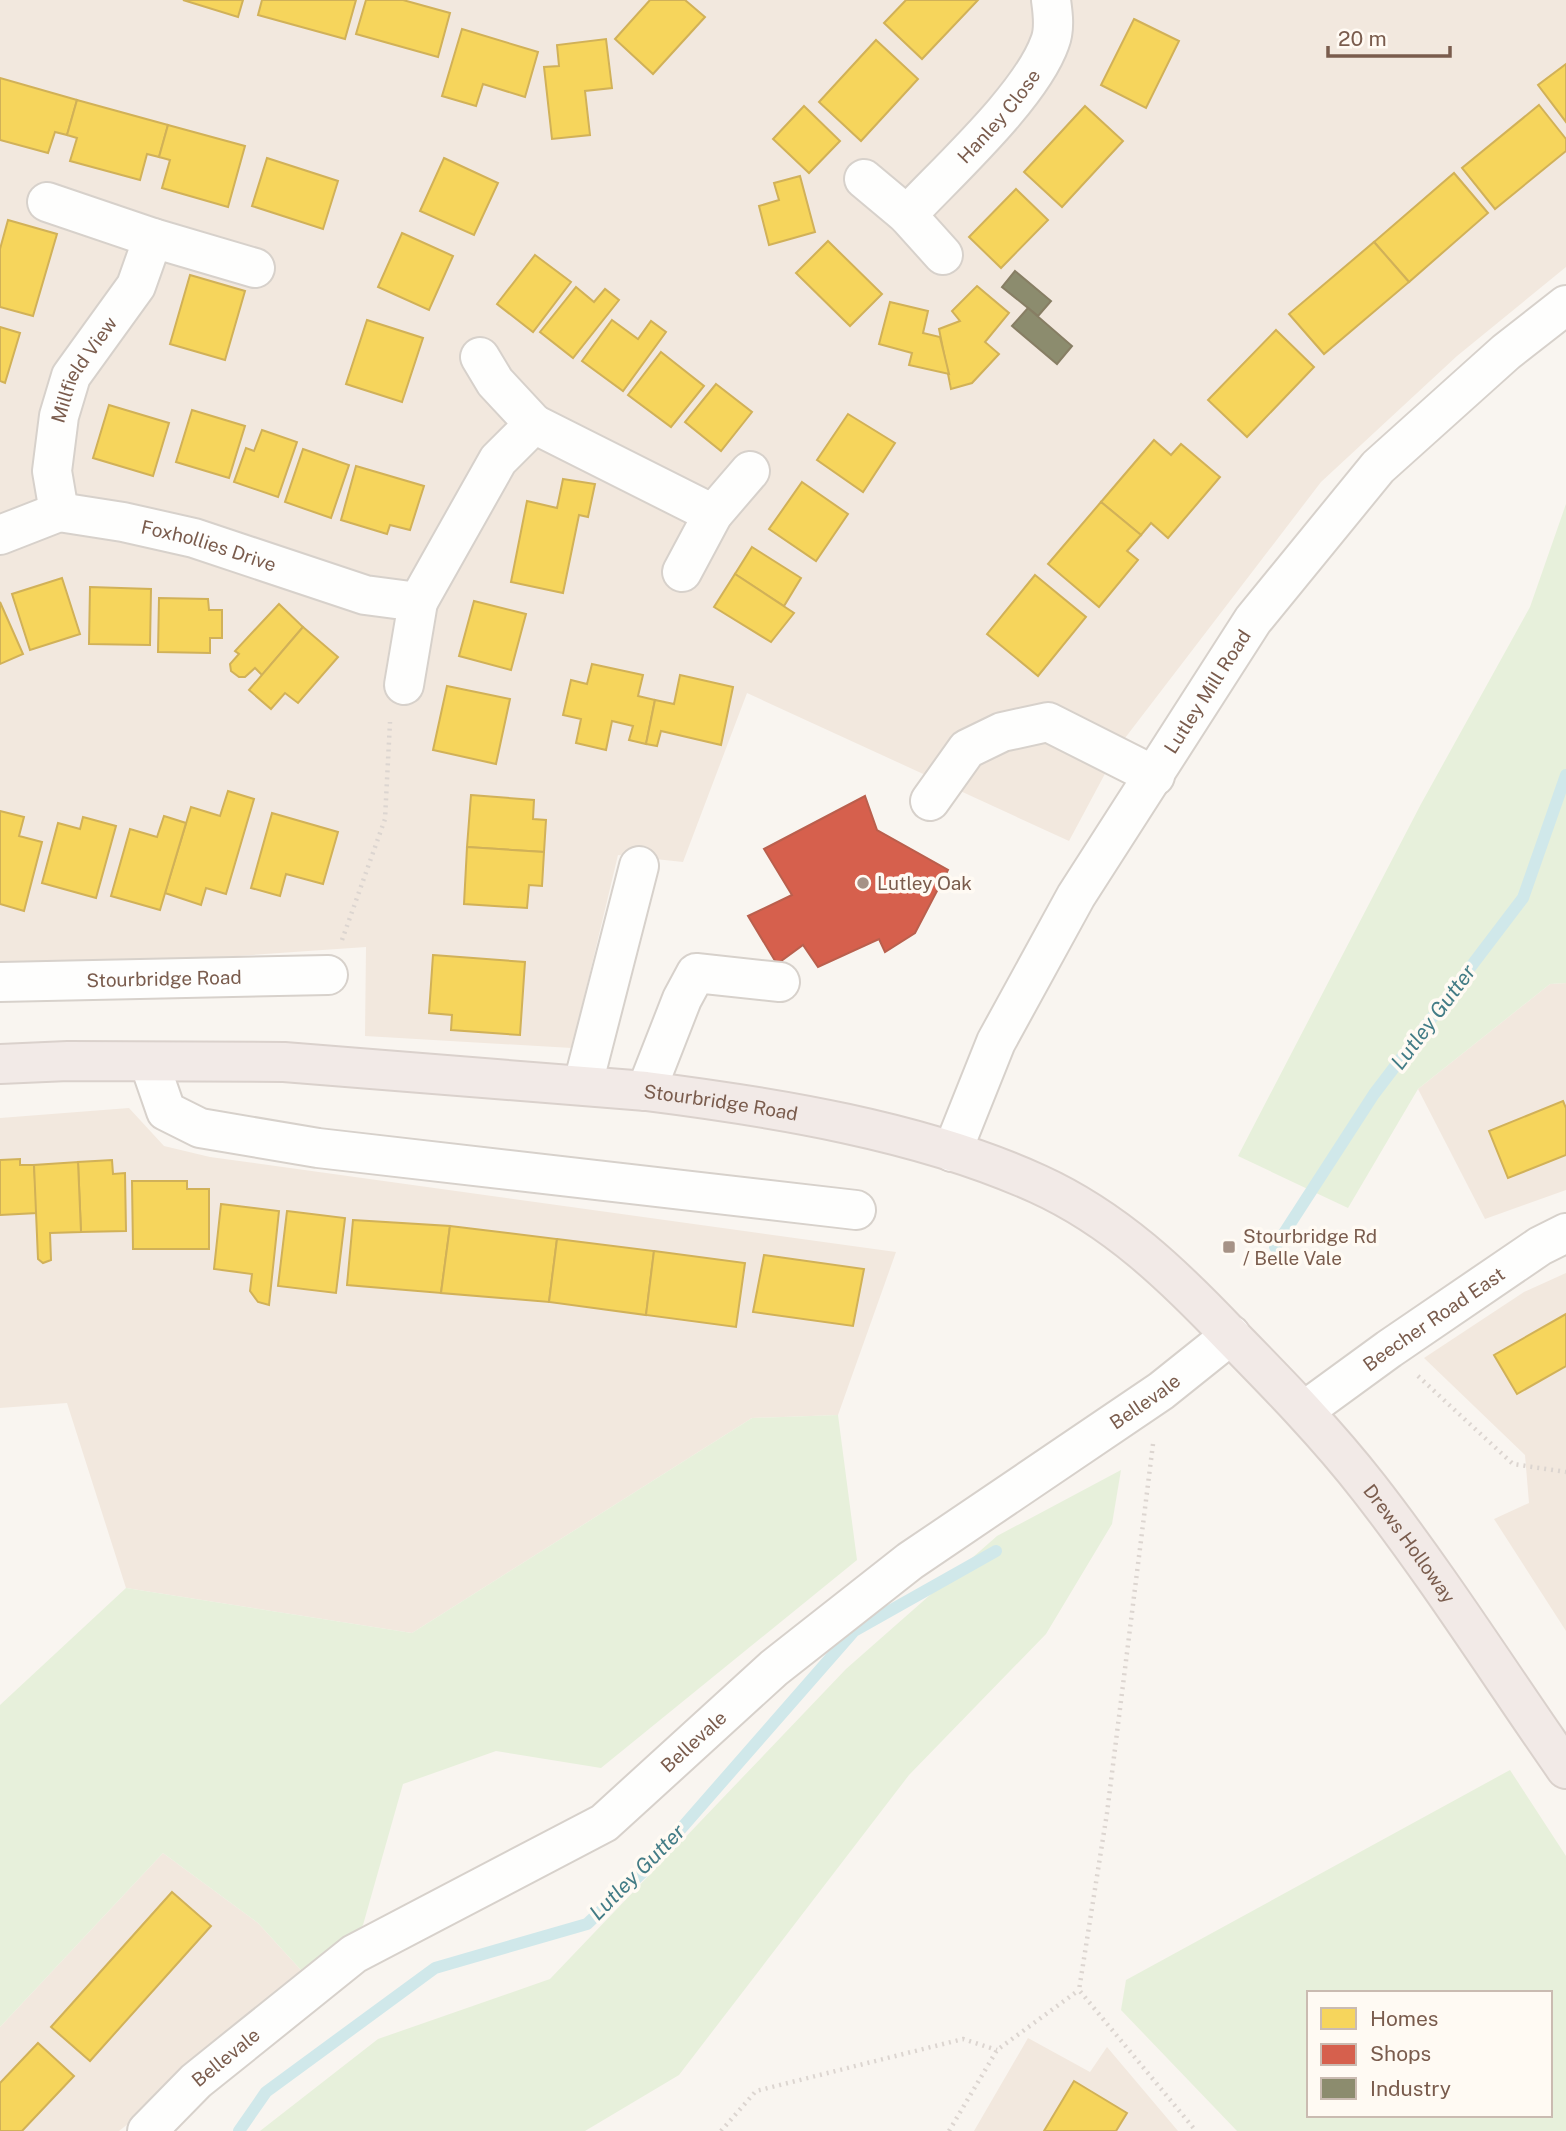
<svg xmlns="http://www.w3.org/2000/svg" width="1566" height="2131" font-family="'Public Sans',sans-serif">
  <rect width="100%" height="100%" fill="#f9f5f0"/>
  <!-- residential -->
  <g fill="#f2e8de">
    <path d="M0 0H1566V267L1457 356 1321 482 1122 742 1069 841 747 693 683 862 618 855 572 1048 365 1036 366 947 152 962 0 963Z"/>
    <path d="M1566 983V1190L1485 1219 1418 1089 1550 984Z"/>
    <path d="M129 1108 164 1146 210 1157 896 1252 838 1415 752 1418 412 1633 126 1588 67 1403 0 1408V1118Z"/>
    <path d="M1566 1273V1631L1494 1519 1529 1503 1525 1455 1424 1358 1524 1292Z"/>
    <path d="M163 1853 258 1923 311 1981 119 2131H0V2027Z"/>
    <path d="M1028 2038 1090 2072 1107 2047 1178 2131H974Z"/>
  </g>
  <!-- green -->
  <g fill="#e7f0db" fill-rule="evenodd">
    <path d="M1566 504V983L1550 984 1418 1089 1348 1208 1238 1156 1421 804 1530 607Z"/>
    <path d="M838 1415 857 1560 601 1768 496 1751 403 1784 363 1925 311 1981 258 1923 163 1853 0 2027V1705L126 1588 412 1633 752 1418Z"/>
    <path d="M1121 1470 1112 1524 1046 1634 909 1775 679 2075 585 2131H260L378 2039 550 1979 846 1669 997 1536Z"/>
    <path d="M1510 1770 1566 1856V2131H1237L1121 2010 1126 1980ZM1309 1993H1550V2115H1309Z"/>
  </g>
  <!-- homes -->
  <g fill="#f6d55c" stroke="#d1b158" stroke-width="2">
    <path d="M183 0H243L238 17Z"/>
    <path d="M262 0H356L345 39 258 15Z"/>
    <path d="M366 0H403L450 13 438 57 356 34Z"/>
    <path d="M650 0H685L705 17 653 74 615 39Z"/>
    <path d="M906 0H978L922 59 884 23Z"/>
    <path d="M1134 19 1179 41 1146 108 1101 85Z"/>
    <path d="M462 29 538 52 525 97 483 84 476 106 442 96Z"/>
    <path d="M606 39 612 88 585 91 590 135 552 139 544 67 559 66 557 45Z"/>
    <path d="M876 40 918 79 861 141 819 102Z"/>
    <path d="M1566 64V122L1538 85Z"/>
    <path d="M0 78 77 100 67 135 55 132 48 153 0 140Z"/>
    <path d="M77 100 168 125 159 157 147 154 140 180 70 161 77 138 67 135Z"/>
    <path d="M1539 105 1566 139V151L1495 209 1462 168Z"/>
    <path d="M804 106 840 141 809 173 773 139Z"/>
    <path d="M1085 106 1123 141 1062 207 1024 172Z"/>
    <path d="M168 125 245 146 228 207 162 188 170 160 159 157Z"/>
    <path d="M267 158 338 181 323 229 252 206Z"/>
    <path d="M444 158 498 183 474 235 420 211Z"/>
    <path d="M1454 173 1488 213 1409 282 1374 242Z"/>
    <path d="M800 176 815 232 769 245 759 206 779 200 774 183Z"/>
    <path d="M1016 189 1048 220 1001 268 969 237Z"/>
    <path d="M8 220 57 234 33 316 0 307V249Z"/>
    <path d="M402 233 453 256 429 310 378 287Z"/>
    <path d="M828 241 882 294 850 326 796 273Z"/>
    <path d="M1374 242 1409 282 1324 354 1289 314Z"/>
    <path d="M535 255 571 282 533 332 497 304Z"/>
    <path d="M190 275 245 291 225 360 170 344Z"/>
    <path d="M977 286 1009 313 985 342 999 354 972 383 951 389 939 329 960 321 952 311Z"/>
    <path d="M576 287 594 302 605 289 619 300 573 358 540 332Z"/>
    <path d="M890 302 928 311 923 333 940 337 949 374 909 365 912 353 879 344Z"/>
    <path d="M367 320 423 338 402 402 346 384Z"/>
    <path d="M612 320 638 339 651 321 666 332 623 391 582 361Z"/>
    <path d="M0 327 20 333 5 383 0 381Z"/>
    <path d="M1276 330 1314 367 1247 437 1208 400Z"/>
    <path d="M661 352 704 386 671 427 628 395Z"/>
    <path d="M716 384 752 412 721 451 685 422Z"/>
    <path d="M109 405 169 423 153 476 93 458Z"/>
    <path d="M192 410 245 426 229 478 176 462Z"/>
    <path d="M848 414 895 443 863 492 817 460Z"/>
    <path d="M262 430 297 442 278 497 234 482 246 448 254 451Z"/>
    <path d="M1154 440 1171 455 1181 444 1220 477 1168 538 1151 523 1141 535 1101 502Z"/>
    <path d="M303 449 349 465 331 518 285 502Z"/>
    <path d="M356 466 424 486 410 530 390 525 387 534 341 520Z"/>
    <path d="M563 479 595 484 588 517 579 515 563 593 511 582 527 501 557 508Z"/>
    <path d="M802 482 848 514 816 561 769 529Z"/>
    <path d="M1101 502 1141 535 1127 551 1138 560 1099 607 1048 564Z"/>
    <path d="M752 547 801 578 784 606 735 574Z"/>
    <path d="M735 574 794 613 771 642 714 607Z"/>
    <path d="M1035 575 1086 617 1038 676 987 634Z"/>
    <path d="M62 578 80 634 30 650 12 594Z"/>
    <path d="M90 587 151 589 150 645 89 644Z"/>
    <path d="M159 598 208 599 209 610H222V638H210V653L158 652Z"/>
    <path d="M474 601 526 614 511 670 459 656Z"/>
    <path d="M0 602 23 654 0 664Z"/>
    <path d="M279 604 303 627 262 675 255 668 245 677H239L231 671 230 664 239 654 235 651Z"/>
    <path d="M303 627 338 657 298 703 285 693 271 709 249 690Z"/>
    <path d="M592 664 643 675 638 696 655 700 646 744 629 740 633 726 612 721 606 750 576 743 581 719 563 715 571 680 587 684Z"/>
    <path d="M680 675 733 687 721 745 661 731 657 746 646 744 655 700 674 704Z"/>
    <path d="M447 686 510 699 496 764 433 750Z"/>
    <path d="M228 791 254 799 226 894 206 888 201 905 165 893 191 807 220 816Z"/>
    <path d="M471 795 534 800 533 819 546 820 544 852 467 847Z"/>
    <path d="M0 811 24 817 19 836 42 842 24 911 0 904Z"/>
    <path d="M272 813 338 832 323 884 286 874 280 896 251 888Z"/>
    <path d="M164 816 186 823 160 910 111 896 130 829 157 837Z"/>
    <path d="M83 817 116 826 96 898 42 883 58 823 80 829Z"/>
    <path d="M467 847 544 852 542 886 529 885 527 908 464 904Z"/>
    <path d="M433 955 525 962 520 1035 451 1030 452 1015 429 1013Z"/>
    <path d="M1563 1101 1566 1108V1155L1508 1178 1489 1131Z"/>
    <path d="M20 1159V1165H34L37 1213 0 1215V1160Z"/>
    <path d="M112 1160 113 1174 125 1173 126 1231 81 1232 78 1162Z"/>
    <path d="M78 1162 81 1232 50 1233 51 1260 43 1263 38 1259 34 1165Z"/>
    <path d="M132 1181H187V1189H209V1249H133Z"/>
    <path d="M221 1204 279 1211 269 1305 258 1302 250 1291 252 1274 214 1269Z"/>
    <path d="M287 1211 345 1218 336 1293 278 1286Z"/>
    <path d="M353 1220 450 1226 441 1293 347 1285Z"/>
    <path d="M450 1226 557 1239 549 1302 441 1293Z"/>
    <path d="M557 1239 654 1251 646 1315 549 1302Z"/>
    <path d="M654 1251 745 1263 736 1327 646 1315Z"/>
    <path d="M764 1255 864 1269 853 1326 753 1312Z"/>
    <path d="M1566 1314V1366L1517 1394 1494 1355Z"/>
    <path d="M172 1892 211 1926 90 2061 51 2027Z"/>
    <path d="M38 2043 74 2076 22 2131H0V2083Z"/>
    <path d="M1074 2081 1127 2113 1116 2131H1044Z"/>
  </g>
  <!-- shops -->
  <path fill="#d6604d" stroke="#ba5f4d" stroke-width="2" d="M865 796 877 830 948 870 915 933 885 952 879 939 818 967 803 945 777 964 748 916 792 895 764 849Z"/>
  <!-- industry -->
  <g fill="#8c8c6e" stroke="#877e64" stroke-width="2">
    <path d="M1015 271 1051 301 1038 316 1002 287Z"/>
    <path d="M1028 308 1072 346 1057 364 1012 326Z"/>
  </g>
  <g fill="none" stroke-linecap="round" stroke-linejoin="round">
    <!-- stream -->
    <g stroke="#d0e8ea" stroke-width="12">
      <path d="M1275 1247 1374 1094 1523 898 1566 775"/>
      <path d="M239 2131 266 2092 435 1968 587 1924 644 1871 854 1631 996 1551"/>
    </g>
    <!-- minor casing -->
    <g stroke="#d7d1cb" stroke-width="42">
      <g id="minor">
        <path d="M864 179 907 215 943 255"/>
        <path d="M47 202 153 238"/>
        <path id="s1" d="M907 215C948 171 1031 96 1050 42 1055 29 1053 14 1051 0"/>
        <path d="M480 357 495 382 534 424"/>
        <path id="s2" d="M59 512 52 471 59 416 71 376 136 286 153 238 255 268"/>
        <path id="s3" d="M0 535 59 512 123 522 194 538 365 595 418 602 498 460 534 424 713 514"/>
        <path d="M682 572 713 514 750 471"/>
        <path d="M404 685 418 602"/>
        <path d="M930 801 967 749 1002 732 1048 722 1155 776"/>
        <path id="s4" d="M0 982 328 975"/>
        <path d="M149 1062 166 1111 200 1128 318 1148 856 1210"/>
        <path d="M583 1084 639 866"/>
        <path d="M646 1091 682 999 696 973 780 982"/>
        <path id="s5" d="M952 1152 996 1042 1076 896 1253 620 1378 467 1506 352 1566 305"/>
        <path id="s6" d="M1304 1411 1389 1349 1540 1246 1566 1233"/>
        <path id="s7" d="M147 2131 196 2081 354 1954 604 1823 774 1668 910 1561 1161 1391 1231 1335"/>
      </g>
    </g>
    <!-- highway casing -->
    <g stroke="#dad1cc" stroke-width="42">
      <g id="highway">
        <path id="s8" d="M0 1064 68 1061 284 1062 646 1091C773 1107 922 1131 1038 1184 1115 1219 1174 1276 1231 1336 1279 1385 1327 1434 1369 1488 1439 1578 1501 1676 1566 1769"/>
      </g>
    </g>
    <!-- path -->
    <g stroke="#dcd5d0" stroke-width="4.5" stroke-dasharray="2 5" stroke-linecap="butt">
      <path d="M342 940 385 819 390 722"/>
      <path d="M1418 1376 1513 1464 1566 1472"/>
      <path d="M1153 1444 1107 1813 1079 1990 1196 2131"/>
      <path d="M721 2131 756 2091 963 2039 997 2050"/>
      <path d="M949 2131 997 2050 1079 1990"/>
    </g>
    <!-- minor -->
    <use href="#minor" stroke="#fefefd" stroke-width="38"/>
    <!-- highway -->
    <use href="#highway" stroke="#f2eae7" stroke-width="38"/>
  </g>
  <!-- markers -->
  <g fill="#a69286" stroke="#fffaf3" stroke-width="2.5">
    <circle cx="863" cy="883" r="7"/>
    <rect x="1222" y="1240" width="14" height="14" rx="3.5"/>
  </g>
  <g text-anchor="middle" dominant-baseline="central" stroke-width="7" stroke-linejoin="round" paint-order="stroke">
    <!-- street labels -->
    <g font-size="19" fill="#7a5c4d" stroke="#fffaf3">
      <text stroke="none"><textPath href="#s1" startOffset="135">Hanley Close</textPath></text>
      <text stroke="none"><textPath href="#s2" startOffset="150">Millfield View</textPath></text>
      <text stroke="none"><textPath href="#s3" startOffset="217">Foxhollies Drive</textPath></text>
      <text stroke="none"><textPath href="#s5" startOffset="528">Lutley Mill Road</textPath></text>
      <text stroke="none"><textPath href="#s4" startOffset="164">Stourbridge Road</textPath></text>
      <text stroke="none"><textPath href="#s8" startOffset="723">Stourbridge Road</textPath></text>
      <text stroke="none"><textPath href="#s6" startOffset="159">Beecher Road East</textPath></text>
      <text stroke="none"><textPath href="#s7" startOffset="1242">Bellevale</textPath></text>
      <text stroke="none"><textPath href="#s8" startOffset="1573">Drews Holloway</textPath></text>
      <text stroke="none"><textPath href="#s7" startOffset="676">Bellevale</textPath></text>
      <text stroke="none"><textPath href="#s7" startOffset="108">Bellevale</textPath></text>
    </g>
    <!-- poi labels -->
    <g font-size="19" fill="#7a5c4d" stroke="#fffaf3" text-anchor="start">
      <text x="877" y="883">Lutley Oak</text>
      <text x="1243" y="1236">Stourbridge Rd<tspan x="1243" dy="22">/ Belle Vale</tspan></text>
    </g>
    <!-- water labels -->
    <g font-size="21" font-style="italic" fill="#437c86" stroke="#fffaf3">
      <text transform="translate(1433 1017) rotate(-53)">Lutley Gutter</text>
      <text transform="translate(637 1872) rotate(-45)">Lutley Gutter</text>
    </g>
  </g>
  <!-- legend -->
  <rect x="1307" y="1991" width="245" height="126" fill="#fffaf3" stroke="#cabbb1" stroke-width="2"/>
  <rect x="1321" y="2008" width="35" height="21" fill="#f6d55c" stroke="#cabbb1" stroke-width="2"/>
  <text x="1370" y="2026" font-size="21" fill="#7a5c4d">Homes</text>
  <rect x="1321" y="2044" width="35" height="21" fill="#d6604d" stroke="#cabbb1" stroke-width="2"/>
  <text x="1370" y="2061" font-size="21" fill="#7a5c4d">Shops</text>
  <rect x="1321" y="2078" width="35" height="21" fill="#8c8c6e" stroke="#cabbb1" stroke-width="2"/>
  <text x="1370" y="2096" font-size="21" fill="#7a5c4d">Industry</text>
  <!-- scale -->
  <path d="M1328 46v10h122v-10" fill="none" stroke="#7a5c4d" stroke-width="3.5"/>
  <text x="1338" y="46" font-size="21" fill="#7a5c4d" stroke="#fffaf3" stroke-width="5" paint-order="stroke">20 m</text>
</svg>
